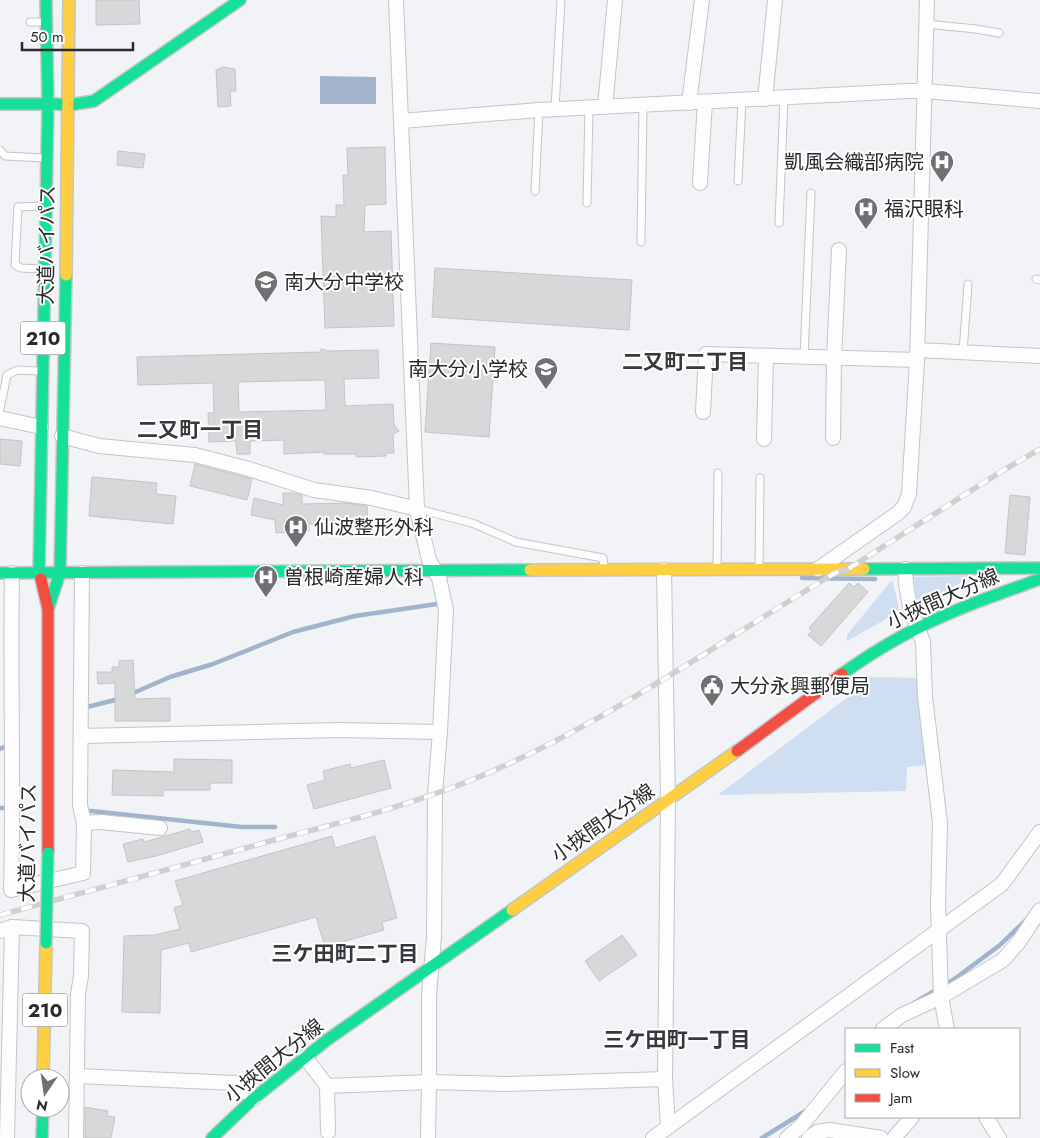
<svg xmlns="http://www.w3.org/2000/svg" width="1040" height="1138" font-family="Jost,'Noto Sans JP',sans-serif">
  <rect width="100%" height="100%" fill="#f1f3f6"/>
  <!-- green -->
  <g fill="#d0def2">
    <path d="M966 576 967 580 925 600 921 601 916 598 914 577Z"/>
    <path d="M891 581 893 582 899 609 897 613 847 641V635Z"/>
    <path d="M867 677 920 678 927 765 907 767 906 791 718 795 848 697 861 687Z"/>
  </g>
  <!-- water -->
  <path fill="#a1b3cd" d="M320 76 376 77V104H320Z"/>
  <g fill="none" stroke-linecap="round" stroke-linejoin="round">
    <!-- stream -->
    <g stroke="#a1b3cd" stroke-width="4.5">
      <path d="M802 578 875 579"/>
      <path d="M131 694 170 677 213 664 293 632 355 616 437 604"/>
      <path d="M87 707 119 699"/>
      <path d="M0 749 4 747"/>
      <path d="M0 808H6"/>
      <path d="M91 811 242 827H275"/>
      <path d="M914 1003 953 980 1000 945 1027 919"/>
      <path d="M762 1138 807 1110"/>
    </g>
  </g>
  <!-- building -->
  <g fill="#d7d8da" stroke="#c2c4c6" fill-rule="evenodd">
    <path d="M96 0H139L140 24 96 25Z"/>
    <path d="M223 67 235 69 236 91H230L231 106 218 107 216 70Z"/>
    <path d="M385 147 386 204 365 205 364 232 391 231 394 326 325 328 321 216 336 217V205H344L343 175H348L347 148Z"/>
    <path d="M118 151 145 154 143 168 117 165Z"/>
    <path d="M435 268 632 280 629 330 432 317Z"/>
    <path d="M431 343 495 347 489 437 425 432Z"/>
    <path d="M321 349 329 351 378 350 379 378 344 379 345 406 393 404 394 425 399 431 393 435 394 453H386V456L356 457V454H324V452L284 454V440L250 441V454H237L236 441 209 442 208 413H214L213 383 138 385 137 357 321 352ZM325 380 326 410 239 412 238 382Z"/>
    <path d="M0 439 22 441 20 466 0 464Z"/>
    <path d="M195 464 252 479 247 500 190 486Z"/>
    <path d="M92 477 157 483 156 494 176 496 173 524 89 516Z"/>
    <path d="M283 493H295L302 495V504L345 503 367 506 368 522 309 524V531L276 533 275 520 251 515 254 498 283 505Z"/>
    <path d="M1010 495 1030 497 1025 555 1005 553Z"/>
    <path d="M849 583 854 587 858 583 868 592 821 646 808 635 812 630 809 628Z"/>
    <path d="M133 660 135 699 170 698V721H115V683L98 684 97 672H112V667H119V661Z"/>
    <path d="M174 759 232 760V783H210V790H163V796L112 795 113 770 174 772Z"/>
    <path d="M384 760 391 788 314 809 307 785 325 780 323 771 350 764 351 768Z"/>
    <path d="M190 829 191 832 199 830 203 842 156 856 128 862 123 844 143 839 144 842Z"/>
    <path d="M332 836 335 848 375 836 397 918 382 922 384 930 325 947 316 917 191 952 189 943 161 950 160 1013 122 1012 124 936 155 935 180 929 174 908 183 905 175 881Z"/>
    <path d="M622 935 637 955 599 981 585 961Z"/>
    <path d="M85 1107 108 1111 107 1116 115 1117 111 1138H85Z"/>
  </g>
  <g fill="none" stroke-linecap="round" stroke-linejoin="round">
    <!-- lane casing -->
    <g stroke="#c3c5c7" stroke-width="9">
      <g id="lane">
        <path d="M30 22H44"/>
        <path d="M926 24 976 29 999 33"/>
        <path d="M555 109 561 0"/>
        <path d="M0 150 5 156 44 158"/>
        <path d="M738 181 742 100"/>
        <path d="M535 191 539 110"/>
        <path d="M587 203 589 108"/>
        <path d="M779 223 784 98"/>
        <path d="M641 242 643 105"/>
        <path d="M42 269 21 268 15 265 18 207 44 206"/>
        <path d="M1036 279 1040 280"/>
        <path d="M963 352 968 284"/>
        <path d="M804 357 811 193"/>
        <path d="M0 409 7 375 18 370 38 371"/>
        <path d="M418 509 472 523 516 542 603 558 604 569"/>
        <path d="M717 568 718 473"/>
        <path d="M759 569 760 478"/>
      </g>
    </g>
    <!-- street casing -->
    <g stroke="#c3c5c7" stroke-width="16">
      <g id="street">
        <path d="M396 0 417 509 429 560 439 578 446 610 440 732 435 794 434 937 429 995V1082L428 1138"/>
        <path d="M765 99 775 0"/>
        <path d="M689 103 702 0"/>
        <path d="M605 107 615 0"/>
        <path d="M401 121 539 110 908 91H925L1040 101"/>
        <path d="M700 183 705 102"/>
        <path d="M918 350 1040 356"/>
        <path d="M703 412 706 354 917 360"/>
        <path d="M0 418 41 427"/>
        <path d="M62 436 99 446 195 455 249 469 314 490 372 498 417 509"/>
        <path d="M833 438 834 359 839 250"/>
        <path d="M764 439 766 357"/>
        <path d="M818 569 898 513 904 507 909 494 917 360 927 0"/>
        <path d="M905 569 906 584 910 607 923 642 925 697 940 823 938 905 941 997 947 1029"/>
        <path d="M664 570 668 800 665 1079 668 1127"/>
        <path d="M12 573C10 679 14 785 11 890L83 873 84 823 80 805 82 573"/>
        <path d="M81 736 339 730 440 732"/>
        <path d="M84 823 101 822 160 828"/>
        <path d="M0 931 12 927 82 931 81 976 78 994 76 1138"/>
        <path d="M883 1029 902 1015 941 997 1003 960 1018 943 1040 910"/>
        <path d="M305 1057 327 1086 429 1082 507 1084 665 1079"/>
        <path d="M77 1076 235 1083 244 1089 253 1099"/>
        <path d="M327 1086 328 1132"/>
        <path d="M986 1117 999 1138"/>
        <path d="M7 1138 12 927"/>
        <path d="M653 1138 1002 884 1040 832"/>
        <path d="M787 1138 801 1126 846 1071"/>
        <path d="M809 1138 817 1132 830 1130 881 1138"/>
        <path d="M894 1138 912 1117"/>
      </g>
    </g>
    <!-- fast casing -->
    <g stroke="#c3c5c7" stroke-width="14">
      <g id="fast">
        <path d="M0 104H48"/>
        <path d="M55 104 69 105 94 101 240 0"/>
        <path d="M864 569 1040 568"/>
        <path d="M0 573 530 570"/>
        <path d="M41 579 39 573 48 104 46 0"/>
        <path d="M48 609 60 573 66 275"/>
        <path d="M842 674C866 657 891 641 918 628 957 608 999 594 1040 579"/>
        <path d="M42 1138 43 1108"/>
        <path d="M212 1138 253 1099 327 1040 512 910"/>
      </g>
    </g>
    <!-- slow casing -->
    <g stroke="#c3c5c7" stroke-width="14">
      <g id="slow">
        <path d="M66 275 69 0"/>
        <path d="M530 570 864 569"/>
        <path d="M512 910 737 751"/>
        <path d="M43 1078 46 943"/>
      </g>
    </g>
    <!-- jam casing -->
    <g stroke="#c3c5c7" stroke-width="14">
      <g id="jam">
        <path d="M41 579 48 609V853"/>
        <path d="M737 751 842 674"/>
      </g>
    </g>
    <!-- lane -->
    <use href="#lane" stroke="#fdfdfe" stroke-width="7"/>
    <!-- street -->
    <use href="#street" stroke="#fdfdfe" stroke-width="14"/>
    <!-- fast -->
    <use href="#fast" stroke="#16e098" stroke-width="11"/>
    <!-- slow -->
    <use href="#slow" stroke="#ffcf43" stroke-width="11"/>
    <!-- jam -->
    <use href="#jam" stroke="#f24e42" stroke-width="11"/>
    <!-- rail casing -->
    <g stroke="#d0d0d1" stroke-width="5.5">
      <path id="rail" d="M0 915C93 890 185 865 278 839 343 822 411 805 474 779 602 726 716 644 835 573L848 569 1002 471 1040 449"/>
    </g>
    <!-- rail -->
    <use href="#rail" stroke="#fff" stroke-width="4" stroke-dasharray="11" stroke-linecap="butt"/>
    <!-- fast-bridge casing -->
    <g stroke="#cfd0d2" stroke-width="14" stroke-linecap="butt">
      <path id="fast-bridge" d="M46 943 48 853"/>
    </g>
    <!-- fast-bridge -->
    <use href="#fast-bridge" stroke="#16e098" stroke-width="11"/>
  </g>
  <!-- icons -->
  <defs>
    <g id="hospital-pin" transform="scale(1.25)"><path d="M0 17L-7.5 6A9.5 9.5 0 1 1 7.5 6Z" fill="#6f7073" stroke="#fff"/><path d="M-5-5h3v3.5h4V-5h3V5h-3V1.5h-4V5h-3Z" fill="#fff"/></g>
    <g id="school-pin" transform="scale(1.25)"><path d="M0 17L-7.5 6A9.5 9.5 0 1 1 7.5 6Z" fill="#6f7073" stroke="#fff"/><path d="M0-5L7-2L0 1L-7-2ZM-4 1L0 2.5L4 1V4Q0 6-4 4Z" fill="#fff"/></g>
    <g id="civic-pin" transform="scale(1.25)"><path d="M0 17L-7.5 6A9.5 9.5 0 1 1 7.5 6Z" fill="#6f7073" stroke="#fff"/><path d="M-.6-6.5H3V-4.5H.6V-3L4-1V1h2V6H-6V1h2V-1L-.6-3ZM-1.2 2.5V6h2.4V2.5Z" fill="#fff"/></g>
  </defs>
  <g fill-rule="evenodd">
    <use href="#hospital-pin" x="942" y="162"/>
    <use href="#hospital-pin" x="866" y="209"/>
    <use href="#school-pin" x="266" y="282"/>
    <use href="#school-pin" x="546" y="369"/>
    <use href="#hospital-pin" x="296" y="527"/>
    <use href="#hospital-pin" x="266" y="577"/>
    <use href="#civic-pin" x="712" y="686"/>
  </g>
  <g text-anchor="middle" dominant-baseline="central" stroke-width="4" stroke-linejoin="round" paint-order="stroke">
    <!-- shield labels -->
    <g fill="#fff" stroke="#696a6b" stroke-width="1">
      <rect x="20.5" y="321.5" width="45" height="33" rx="4"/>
      <rect x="22.5" y="993.5" width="45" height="33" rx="4"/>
    </g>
    <g font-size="19" font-weight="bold" fill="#292a2c">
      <text x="43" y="338">210</text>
      <text x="45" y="1010">210</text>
    </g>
    <!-- poi labels -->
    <g font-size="20" fill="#292a2c" stroke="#fff" text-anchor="start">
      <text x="924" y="162" text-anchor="end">凱風会織部病院</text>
      <text x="884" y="209">福沢眼科</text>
      <text x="284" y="282">南大分中学校</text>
      <text x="528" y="369" text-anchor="end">南大分小学校</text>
      <text x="314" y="527">仙波整形外科</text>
      <text x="284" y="577">曽根崎産婦人科</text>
      <text x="730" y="686">大分永興郵便局</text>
    </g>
    <!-- street labels -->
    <g font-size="20" fill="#292a2c" stroke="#fff">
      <text transform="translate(47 245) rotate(-89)">大道バイパス</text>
      <text transform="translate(943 599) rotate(-24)">小挾間大分線</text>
      <text transform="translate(603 823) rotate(-35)">小挾間大分線</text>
      <text transform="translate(28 843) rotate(-89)">大道バイパス</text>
      <text transform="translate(274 1061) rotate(-39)">小挾間大分線</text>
    </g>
    <!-- neighbourhood labels -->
    <g font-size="21" font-weight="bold" fill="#36393c" stroke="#fff">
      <text x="685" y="362">二又町二丁目</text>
      <text x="200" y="430">二又町一丁目</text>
      <text x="345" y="954">三ケ田町二丁目</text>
      <text x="677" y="1040">三ケ田町一丁目</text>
    </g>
  </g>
  <!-- legend -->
  <rect x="845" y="1028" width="175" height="90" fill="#ffffff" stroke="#a9aaab"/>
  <rect x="855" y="1044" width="25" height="8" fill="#16e098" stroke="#a9aaab"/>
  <text x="890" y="1053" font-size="15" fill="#292a2c">Fast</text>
  <rect x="855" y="1069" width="25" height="8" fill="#ffcf43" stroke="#a9aaab"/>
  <text x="890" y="1078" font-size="15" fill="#292a2c">Slow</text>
  <rect x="855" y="1094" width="25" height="8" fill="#f24e42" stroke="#a9aaab"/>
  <text x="890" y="1103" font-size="15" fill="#292a2c">Jam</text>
  <!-- north arrow -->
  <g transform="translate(45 1093) rotate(193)"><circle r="24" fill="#ffffff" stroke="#a9aaab"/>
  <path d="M0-4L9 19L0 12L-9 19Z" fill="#6f7073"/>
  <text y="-8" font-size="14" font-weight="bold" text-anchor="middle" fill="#292a2c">N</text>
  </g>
  <!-- scale -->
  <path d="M22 42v8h111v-8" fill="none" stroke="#292a2c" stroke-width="2.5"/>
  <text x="30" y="42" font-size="15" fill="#292a2c" stroke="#ffffff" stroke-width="4" paint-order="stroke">50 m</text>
</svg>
